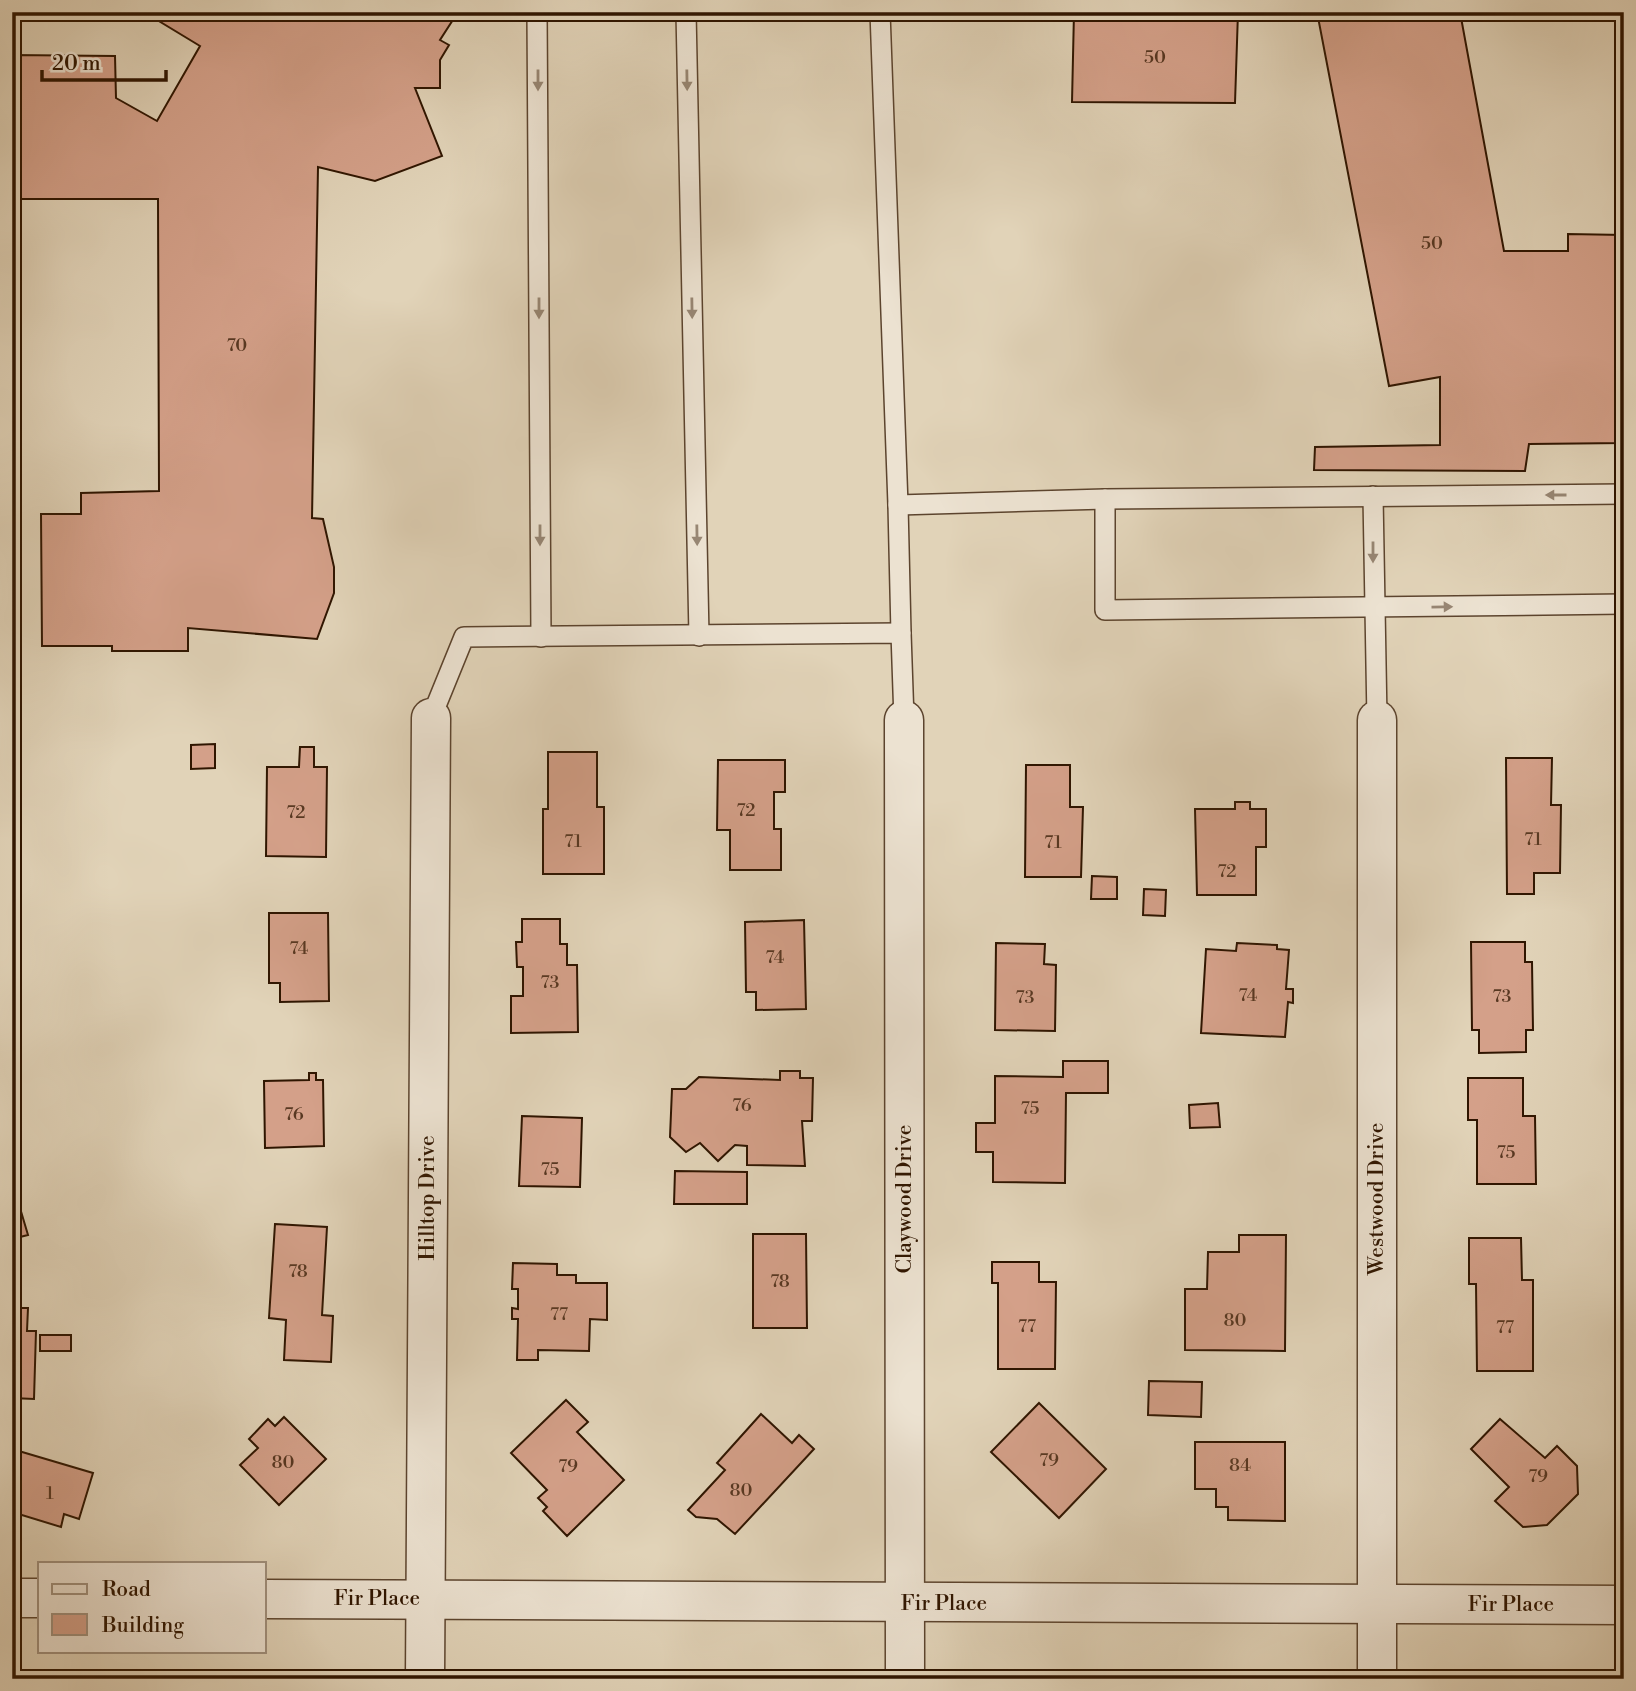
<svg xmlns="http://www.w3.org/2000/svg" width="1636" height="1691" font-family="'Libre Bodoni',serif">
  <rect width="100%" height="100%" fill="#e1d3b8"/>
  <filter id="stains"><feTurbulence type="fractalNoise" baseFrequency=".00286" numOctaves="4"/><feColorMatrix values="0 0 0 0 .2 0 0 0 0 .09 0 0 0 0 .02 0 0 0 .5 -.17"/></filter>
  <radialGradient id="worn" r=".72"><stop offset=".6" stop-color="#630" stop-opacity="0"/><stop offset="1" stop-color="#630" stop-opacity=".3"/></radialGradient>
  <!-- building -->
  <g fill="#d4a089" stroke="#2f1500" stroke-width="2">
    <path d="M144 12H458L440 40 449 45 440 60V88H415L442 156 375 181 318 167 312 518 323 519 334 567V593L317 639 188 628V651H112V646H42L41 514H81V493L159 491 158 199H12V55L115 56 116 98 157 121 200 46Z"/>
    <path d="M1074 12H1238L1235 103 1072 102Z"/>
    <path d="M1317 12H1460L1504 251H1568V234L1624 235V443L1529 444 1525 471 1314 470 1315 447 1440 445V377L1389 386Z"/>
    <path d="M215 744V768L191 769V745Z"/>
    <path d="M300 747H314V767H327L326 857 266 856 267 767H299Z"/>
    <path d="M548 752H597V807H604V874H543V809H548Z"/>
    <path d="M1506 758H1552L1551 805H1561L1560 873H1534V894H1507Z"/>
    <path d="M718 760H785V792H774V829H781V870H730V830H717Z"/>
    <path d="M1026 765H1070V807H1083L1081 877H1025Z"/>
    <path d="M1235 802H1250V809H1266V847H1256V895H1197L1195 809H1235Z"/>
    <path d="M1092 876 1117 877V899H1091Z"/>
    <path d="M1144 889 1166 890 1165 916 1143 915Z"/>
    <path d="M269 913H328L329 1001 280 1002V983H269Z"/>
    <path d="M522 919H560V944H567V965H577L578 1032 511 1033V996H523V967H517L516 942H522Z"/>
    <path d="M804 920 806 1009 756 1010V992H746L745 922Z"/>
    <path d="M1471 942H1525V962H1532L1533 1030H1526V1052L1479 1053V1030H1472Z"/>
    <path d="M996 943 1045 944 1044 964 1056 965 1055 1031 995 1030Z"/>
    <path d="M1237 943 1277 945V949L1289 950 1286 989H1293V1003L1288 1002 1285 1037 1201 1033 1206 949 1236 951Z"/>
    <path d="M1063 1061H1108V1093H1066L1065 1183 993 1182V1152H976V1123H995V1076L1063 1077Z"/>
    <path d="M780 1071H800V1078H813L812 1121H802L805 1166 747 1165V1146L735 1145 718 1161 700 1143 686 1152 670 1137 672 1089H686L699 1077 780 1080Z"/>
    <path d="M309 1073H316V1080H323L324 1146 265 1148 264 1081 309 1080Z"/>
    <path d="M1468 1078H1523V1116H1535L1536 1184H1477V1120H1468Z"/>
    <path d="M1218 1103 1220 1127 1190 1128 1189 1105Z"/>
    <path d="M522 1116 582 1118 580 1187 519 1186Z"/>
    <path d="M675 1171 747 1172V1204H674Z"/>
    <path d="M12 1181 28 1235 12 1239Z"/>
    <path d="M275 1224 327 1227 322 1315 333 1316 331 1362 284 1360 286 1320 269 1318Z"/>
    <path d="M753 1234H806L807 1328H753Z"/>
    <path d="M1239 1235H1286L1285 1351 1185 1350V1289H1207L1208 1252H1239Z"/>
    <path d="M1469 1238H1521L1522 1280H1533V1371H1477L1476 1284H1469Z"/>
    <path d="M992 1262H1039V1282H1056L1055 1369H998V1283H992Z"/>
    <path d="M513 1263 557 1264V1275H576V1283H607V1320L590 1319 589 1351 538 1350V1360H517L518 1319H512V1308L518 1309V1289H512Z"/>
    <path d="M12 1308H28L27 1331H36L34 1399 12 1398Z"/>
    <rect x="40" y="1335" width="31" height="16"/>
    <path d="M1149 1381 1202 1382 1201 1417 1148 1415Z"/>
    <path d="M566 1400 588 1422 577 1432 624 1480 567 1536 543 1511 547 1507 538 1498 547 1490 511 1453Z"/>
    <path d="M1039 1403 1106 1469 1059 1518 991 1452Z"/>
    <path d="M761 1414 792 1443 799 1435 814 1449 735 1534 717 1519 696 1517 688 1510 725 1470 717 1463Z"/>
    <path d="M284 1417 326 1459 279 1505 240 1465 258 1448 249 1439 268 1419 275 1426Z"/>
    <path d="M1500 1419 1545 1458 1557 1446 1577 1466 1578 1494 1547 1525 1523 1527 1495 1501 1509 1487 1471 1449Z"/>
    <path d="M1195 1442H1285V1521L1228 1520V1507H1216V1489H1195Z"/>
    <path d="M12 1449 93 1473 79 1519 64 1514 61 1527 12 1512Z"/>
  </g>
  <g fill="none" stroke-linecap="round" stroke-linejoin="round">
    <!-- service casing -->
    <g stroke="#5c442e" stroke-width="22">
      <g id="service">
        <path d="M537 12 541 637"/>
        <path d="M686 12 699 636"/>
        <path d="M880 12 898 505 1105 499 1624 494"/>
        <path d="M1373 496 1377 720"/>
        <path d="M1105 499V610L1624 604"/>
        <path d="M898 505 901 633"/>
        <path d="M431 718 464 637 901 633 904 720"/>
      </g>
    </g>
    <!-- minor casing -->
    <g stroke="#5c442e" stroke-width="41">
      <g id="minor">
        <path d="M904 720 905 1679"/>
        <path d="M1377 720V1679"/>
        <path d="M12 1598H40"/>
        <path d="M264 1599 1624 1605"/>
        <path d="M425 1679 431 718"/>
      </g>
    </g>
    <!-- service -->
    <use href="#service" stroke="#ece2d1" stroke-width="19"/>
    <!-- minor -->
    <use href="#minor" stroke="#ece2d1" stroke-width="38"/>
  </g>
  <!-- one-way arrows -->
  <defs><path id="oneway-solid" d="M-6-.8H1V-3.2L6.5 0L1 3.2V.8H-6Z" transform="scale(1.75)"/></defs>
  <g fill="#978673">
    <use href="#oneway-solid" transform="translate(538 80) rotate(90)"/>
    <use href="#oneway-solid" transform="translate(687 80) rotate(89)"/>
    <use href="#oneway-solid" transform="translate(539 308) rotate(90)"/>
    <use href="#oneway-solid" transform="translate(692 308) rotate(89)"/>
    <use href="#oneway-solid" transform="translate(1556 495) rotate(180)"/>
    <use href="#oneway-solid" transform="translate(540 535) rotate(90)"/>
    <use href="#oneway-solid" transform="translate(697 535) rotate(89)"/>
    <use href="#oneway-solid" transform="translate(1373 552) rotate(90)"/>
    <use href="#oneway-solid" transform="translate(1442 607) rotate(-1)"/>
  </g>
  <g text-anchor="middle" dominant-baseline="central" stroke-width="6" stroke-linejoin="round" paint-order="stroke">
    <!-- number labels -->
    <g font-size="18" fill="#583822">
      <text x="1155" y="57">50</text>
      <text x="1432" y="243">50</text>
      <text x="237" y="345">70</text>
      <text x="746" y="810">72</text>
      <text x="296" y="812">72</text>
      <text x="1533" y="839">71</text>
      <text x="573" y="841">71</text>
      <text x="1053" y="842">71</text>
      <text x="1227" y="871">72</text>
      <text x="299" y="948">74</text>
      <text x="775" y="957">74</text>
      <text x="550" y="982">73</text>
      <text x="1248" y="995">74</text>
      <text x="1502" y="996">73</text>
      <text x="1025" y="997">73</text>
      <text x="742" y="1105">76</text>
      <text x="1030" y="1108">75</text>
      <text x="294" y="1114">76</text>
      <text x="1506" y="1152">75</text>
      <text x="550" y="1169">75</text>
      <text x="298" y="1271">78</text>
      <text x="780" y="1281">78</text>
      <text x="559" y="1314">77</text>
      <text x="1235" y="1320">80</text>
      <text x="1027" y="1326">77</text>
      <text x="1505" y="1327">77</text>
      <text x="1049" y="1460">79</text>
      <text x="283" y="1462">80</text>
      <text x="1240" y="1465">84</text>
      <text x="568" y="1466">79</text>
      <text x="1538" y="1476">79</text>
      <text x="741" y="1490">80</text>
      <text x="50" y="1493">1</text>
    </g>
    <!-- street labels -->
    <g font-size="21" fill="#2f1500" stroke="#ece2d1">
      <text transform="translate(428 1198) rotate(-90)">Hilltop Drive</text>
      <text transform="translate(905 1199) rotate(-90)">Claywood Drive</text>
      <text transform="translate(1377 1199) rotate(-90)">Westwood Drive</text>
      <text x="377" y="1599">Fir Place</text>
      <text x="944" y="1604">Fir Place</text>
      <text x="1511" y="1605">Fir Place</text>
    </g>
  </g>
  <!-- margin -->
  <rect width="1636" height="1691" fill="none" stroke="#e1d3b8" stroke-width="42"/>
  <rect x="14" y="14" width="1608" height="1663" fill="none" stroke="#2f1500" stroke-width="3.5"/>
  <rect x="21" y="21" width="1594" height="1649" fill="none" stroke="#2f1500" stroke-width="2"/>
  <!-- legend -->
  <rect x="38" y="1562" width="228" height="91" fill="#ece2d1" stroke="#a0907d" stroke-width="2"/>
  <rect x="52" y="1584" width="35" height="10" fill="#ece2d1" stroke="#a0907d" stroke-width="2"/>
  <text x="102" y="1596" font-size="21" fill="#2f1500">Road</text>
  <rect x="52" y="1614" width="35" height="21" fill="#d4a089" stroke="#a0907d" stroke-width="2"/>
  <text x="102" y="1632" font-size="21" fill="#2f1500">Building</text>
  <!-- scale -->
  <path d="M42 70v10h124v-10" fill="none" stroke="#2f1500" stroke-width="3.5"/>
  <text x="52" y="70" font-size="21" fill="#2f1500" stroke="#ece2d1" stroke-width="5" paint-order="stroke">20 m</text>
  <rect width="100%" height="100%" filter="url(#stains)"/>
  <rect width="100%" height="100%" fill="url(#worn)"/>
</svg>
